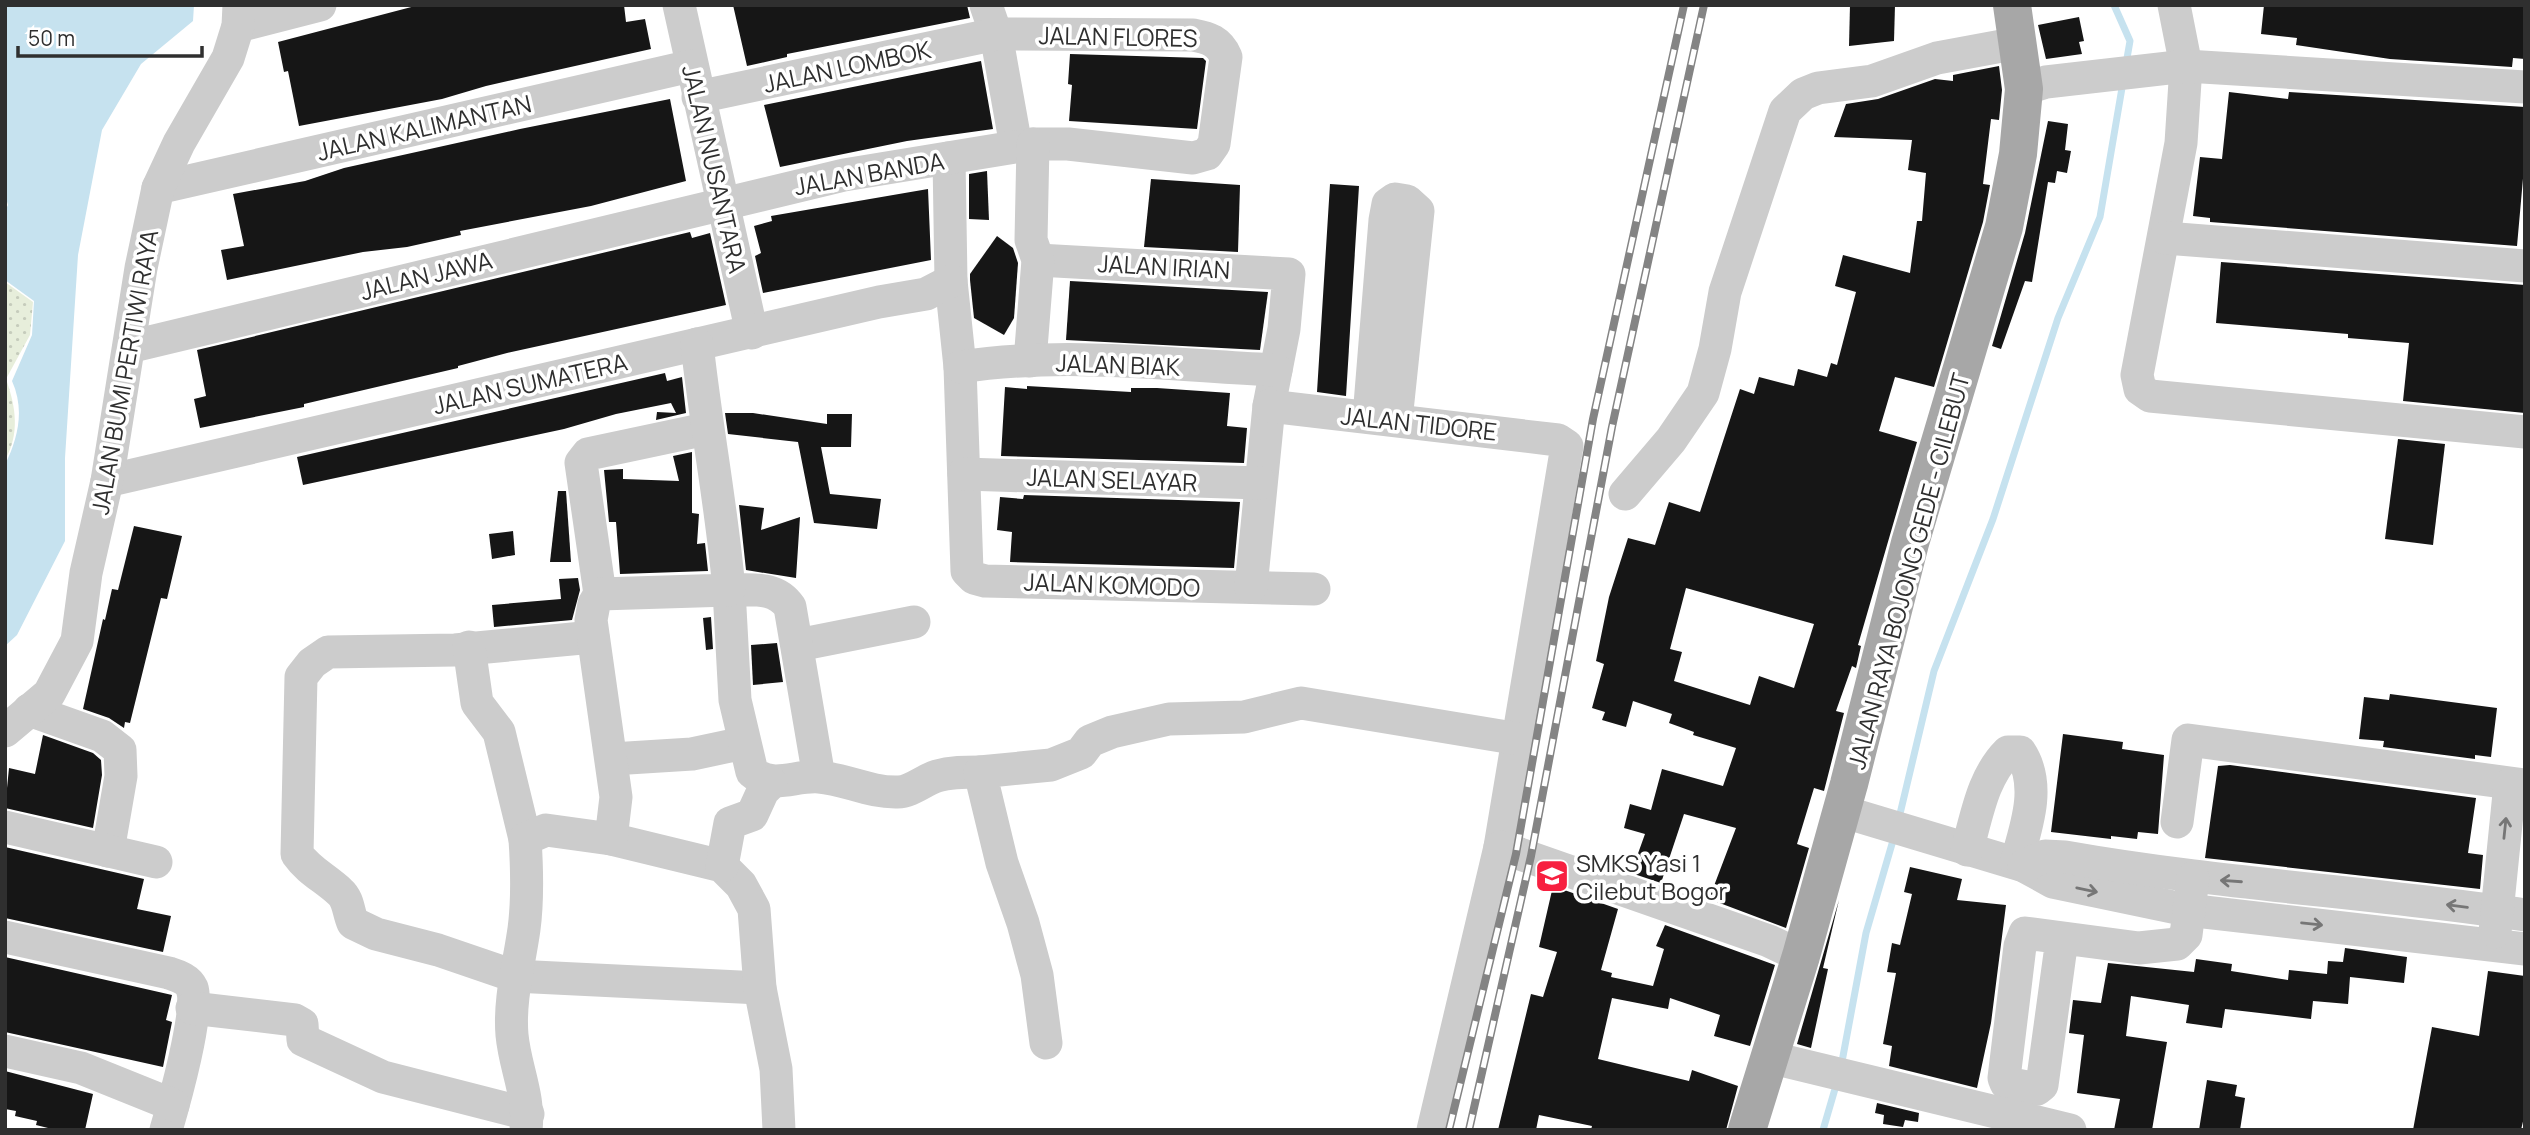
<svg xmlns="http://www.w3.org/2000/svg" width="2530" height="1135" font-family="Manrope,sans-serif">
  <defs>
    <pattern id="grass-dots" width="8" height="8" patternUnits="userSpaceOnUse" patternTransform="scale(1.75)"><rect width="8" height="8" fill="#e7eedb"/><path d="M2 2h.1M6 6h.1" fill="none" stroke="#c6ccbc" stroke-width="1.8" stroke-linecap="round"/></pattern>
  </defs>
  <rect width="100%" height="100%" fill="#fff"/>
  <!-- grass -->
  <path fill="url(#grass-dots)" d="M5 282 33 302 30 335 6 379C16 407 20 434 5 460Z"/>
  <!-- water -->
  <path fill="#c6e2ef" d="M5 5H194L193 21 141 64 102 130 78 255 65 458V541L17 635 5 646V465C18 438 25 410 12 381L32 335 34 301 5 280V211L8 205 5 195Z"/>
  <g fill="none" stroke-linecap="round" stroke-linejoin="round">
    <!-- stream -->
    <g stroke="#c6e2ef" stroke-width="7">
      <path d="M2114 5 2130 41 2126 64"/>
      <path d="M1899 818 1934 671 1993 519 2058 318 2100 217 2123 82"/>
      <path d="M1841 1067 1866 933 1894 837"/>
      <path d="M1823 1130 1837 1082"/>
    </g>
  </g>
  <!-- building -->
  <g fill="#161616" fill-rule="evenodd">
    <path d="M419 5H624L626 22 645 19 651 49 486 86 442 99 299 126 288 71 284 72 278 42Z"/>
    <path d="M733 5H967L970 18 787 54V57L747 66Z"/>
    <path d="M1850 5H1895L1894 41 1849 46Z"/>
    <path d="M2264 5H2525V59L2513 58 2512 67 2390 59 2296 45 2297 38 2261 34Z"/>
    <path d="M2079 17 2084 41 2079 42 2082 54 2046 59 2038 25Z"/>
    <path d="M1070 54 1203 58 1206 61 1197 129 1069 121 1072 85 1068 84Z"/>
    <path d="M981 61 993 129 907 141 780 167 764 105Z"/>
    <path d="M1999 66 2002 90 1999 120 1991 119 1983 184 1990 185 1983 222 1934 387 1895 377 1879 431 1917 442 1858 645 1861 646 1856 668 1852 666 1836 711 1844 713 1824 791 1814 788 1797 844 1809 848 1786 928 1709 899 1736 828 1684 814 1661 883 1631 873 1645 834 1624 828 1630 804 1651 810 1662 769 1723 786 1736 748 1693 735 1694 732 1669 723 1672 714 1633 701 1626 727 1602 720 1605 712 1592 708 1604 664 1596 661 1609 597 1628 538 1655 545 1669 502 1700 512 1740 389 1754 394 1759 377 1794 386 1798 369 1827 377 1831 363 1837 365 1856 292 1835 286 1843 255 1910 273 1917 221H1922L1926 173 1908 170 1912 140 1834 137 1846 104 1878 99 1935 79 1953 81V75ZM1686 588 1814 624 1794 688 1759 676 1750 705 1674 681 1682 652 1670 649Z"/>
    <path d="M2229 92 2288 99 2289 92 2525 107V156L2517 246 2210 222V218L2193 216 2200 157 2222 159Z"/>
    <path d="M670 99 686 181 591 206 460 231 461 235 407 247 363 252 227 280 221 250 244 246 233 194 305 181 344 168 520 129Z"/>
    <path d="M2048 121 2068 124 2065 150 2071 151 2067 173 2057 171 2055 183 2048 182 2032 282 2025 281 2001 349 1992 346 2025 233Z"/>
    <path d="M987 171 989 220 969 219V174Z"/>
    <path d="M1151 179 1240 185 1238 252 1144 247Z"/>
    <path d="M1330 184 1359 186 1346 396 1317 392Z"/>
    <path d="M928 189 931 260 763 293 755 256 761 253 754 226 772 221 771 216Z"/>
    <path d="M690 232 692 238 710 233 726 305 507 353 458 366V368L304 404V407L200 428 194 399 206 396 197 350Z"/>
    <path d="M997 236 1013 248 1018 263 1014 318 1004 335 974 318 970 280V274Z"/>
    <path d="M2221 262 2525 285V413L2403 401 2409 343 2348 338V334L2216 323Z"/>
    <path d="M1070 281 1268 292 1260 350 1066 340Z"/>
    <path d="M665 373 667 381 682 377 686 413 656 420 657 412 676 413 671 403 616 414 564 429 303 485 297 457Z"/>
    <path d="M1027 386 1131 392V388H1157L1230 393 1227 426 1247 428 1244 463 1001 456 1005 387 1027 389Z"/>
    <path d="M725 413H753L827 424V414H852L851 447H821L830 494 881 499 877 529 814 523 798 442 728 434Z"/>
    <path d="M2398 439 2445 444 2433 545 2385 539Z"/>
    <path d="M692 452V513L699 514 697 544 705 543 708 571 620 574 616 522H609L604 470 623 469V479L679 481 673 456Z"/>
    <path d="M558 491H566L571 562H550Z"/>
    <path d="M1024 495 1240 502 1234 568 1010 562 1012 532 997 530 1000 497 1023 499Z"/>
    <path d="M739 505 764 508 761 530 800 517 796 578 746 570Z"/>
    <path d="M134 526 182 536 167 599 161 598 130 723 125 722 124 728 109 718 83 709 103 619 105 620 112 589 118 590Z"/>
    <path d="M513 531 515 555 492 559 489 534Z"/>
    <path d="M578 578 580 590 572 620 494 627 492 605 561 599 559 579Z"/>
    <path d="M711 617 713 649 706 650 703 618Z"/>
    <path d="M777 643 783 682 753 685 751 645Z"/>
    <path d="M2390 694 2497 708 2491 757 2475 755V759L2383 747 2384 741 2359 739 2364 697 2389 700Z"/>
    <path d="M2063 734 2123 742 2122 749 2164 755 2158 834 2138 832 2137 839 2111 836V839L2051 832Z"/>
    <path d="M43 735 93 753 101 760 102 775 93 828 5 808 9 768 35 774Z"/>
    <path d="M2230 765 2476 798 2468 853 2483 855 2480 889 2205 858 2218 766Z"/>
    <path d="M5 847 144 879 137 909 171 916 163 952 5 918Z"/>
    <path d="M1910 867 1962 879 1957 900 2006 905 1991 1023 1977 1088 1889 1066 1892 1046 1883 1044 1896 973 1887 972 1892 943 1900 945 1912 894 1904 892Z"/>
    <path d="M1553 886 1618 909 1601 970 1612 973 1611 977 1653 986 1664 949 1656 946 1665 925 1775 965 1750 1046 1714 1036 1720 1015 1670 998 1668 1009 1612 998 1598 1059 1689 1081 1692 1070 1738 1086 1726 1130H1591L1592 1126 1539 1115 1536 1130H1498L1531 994 1543 997 1557 952 1539 947Z"/>
    <path d="M1839 900 1823 968 1828 969 1811 1048 1797 1044Z"/>
    <path d="M2345 948 2407 957 2404 983 2350 977 2348 1004 2313 1001 2311 1019 2225 1009 2222 1028 2186 1023 2189 1005 2131 996 2126 1036 2167 1042 2152 1130H2114L2120 1099 2077 1093 2084 1035 2069 1033 2073 1000 2101 1003 2108 963 2194 972 2196 959 2232 964 2231 971 2288 980 2289 970 2327 974 2328 961 2343 962Z"/>
    <path d="M5 957 172 995 166 1020 172 1022 163 1067 5 1032Z"/>
    <path d="M2488 971 2525 976V1113L2521 1130H2413L2432 1027 2479 1036Z"/>
    <path d="M5 1071 93 1094 85 1130H56L36 1125 37 1121 15 1116 16 1111 5 1109Z"/>
    <path d="M2207 1080 2237 1085 2235 1096 2245 1098 2240 1130H2199Z"/>
    <path d="M1877 1103 1919 1113 1918 1122 1905 1120 1903 1127 1883 1124 1884 1115 1875 1113Z"/>
  </g>
  <g fill="none" stroke-linecap="round" stroke-linejoin="round">
    <!-- minor -->
    <g stroke="#ccc" stroke-width="33">
      <path d="M679 5 752 333"/>
      <path d="M986 5 996 34 1016 146"/>
      <path d="M2174 5 2186 66 2181 143 2137 375 2140 389 2150 396 2525 432"/>
      <path d="M238 26 320 5"/>
      <path d="M2024 89 2046 82 2186 66 2525 87"/>
      <path d="M949 158 951 281 960 367 967 571 974 578 985 581 1314 589"/>
      <path d="M158 188 691 66"/>
      <path d="M2165 238 2525 266"/>
      <path d="M1038 260 1289 274 1284 329 1269 406 1251 587"/>
      <path d="M129 347 844 175 1033 144H1068L1193 158 1207 154 1214 144 1226 57C1219 41 1209 38 1193 35L996 34 698 97"/>
      <path d="M1030 361 1038 260 1031 240 1033 144"/>
      <path d="M960 367C1063 351 1172 365 1276 370"/>
      <path d="M1269 406 1558 440 1567 446 1500 847"/>
      <path d="M1369 417 1385 220 1388 204 1395 199 1407 201 1418 211 1396 420"/>
      <path d="M964 474 1260 483"/>
      <path d="M107 481 879 302 926 294 951 281"/>
      <path d="M1625 494 1671 440 1703 393 1715 349 1725 292 1785 111 1803 94 1818 88 1872 81 1937 58 2018 43"/>
      <path d="M600 594 581 463 588 454 706 429"/>
      <path d="M593 637 455 650 328 652 312 663 301 677 297 854C309 871 325 878 340 892 349 900 348 912 353 923L376 934 438 950 514 976 760 988"/>
      <path d="M798 645 914 622"/>
      <path d="M469 647 477 703 499 732 525 839"/>
      <path d="M29 710 102 736 120 750 121 776 108 851"/>
      <path d="M5 731 49 694 77 641 86 573 107 481 141 268 158 188 179 143 228 58 238 26 239 5"/>
      <path d="M612 759 692 754 744 743"/>
      <path d="M819 777 790 607C776 586 753 590 729 590L735 700 752 772C773 790 794 775 819 777 845 779 870 793 898 792 911 792 924 780 937 776 951 772 965 772 980 772"/>
      <path d="M1841 811 2024 866 2053 882 2187 910 2525 949"/>
      <path d="M2177 822 2188 740 2525 785"/>
      <path d="M5 827 156 862"/>
      <path d="M611 839 722 866 741 885 754 909 760 988 776 1069 779 1130"/>
      <path d="M1967 850C1977 816 1982 778 2008 752H2020C2042 785 2026 828 2016 863"/>
      <path d="M722 866 730 823 752 815 763 791 771 783"/>
      <path d="M2024 866 2045 856 2065 857C2217 884 2372 892 2525 915"/>
      <path d="M2495 932 2510 784"/>
      <path d="M5 937 169 973C178 976 188 979 192 988 200 1011 174 1103 166 1130"/>
      <path d="M2062 939 2042 1085 2037 1089 2006 1083 2004 1078 2020 946 2025 933 2139 948 2177 944 2186 935 2193 878"/>
      <path d="M192 1008 295 1020 302 1024 303 1040 383 1077 528 1114"/>
      <path d="M1046 1043 1037 975 1023 923 1002 863 980 772 1051 765 1081 753 1090 741 1112 732 1169 719 1244 717 1301 703 1519 739"/>
      <path d="M1773 1048 1775 1057 1785 1061 2070 1130"/>
      <path d="M5 1051 81 1068 173 1105"/>
      <path d="M526 1130C530 1096 515 1068 512 1035 509 999 519 965 524 929 528 899 527 869 525 839L546 830 611 839 616 797 591 620 594 604 600 594 729 590C722 508 706 427 697 344"/>
      <path d="M1433 1130 1500 847 1769 941 1801 956"/>
    </g>
    <!-- major -->
    <path stroke="#a7a7a7" stroke-width="38" d="M1747 1130 1801 956 1849 784 1910 543 2004 227 2018 154 2024 89 2012 5"/>
    <!-- rail casing -->
    <g stroke="#848484" stroke-width="8">
      <g id="rail">
        <path d="M1449 1130 1516 854 1593 419 1684 5"/>
        <path d="M1469 1130 1531 856 1612 427 1704 5"/>
      </g>
    </g>
    <!-- rail -->
    <use href="#rail" stroke="#fff" stroke-width="5" stroke-dasharray="16" stroke-linecap="butt"/>
  </g>
  <!-- one-way arrows -->
  <defs><path id="oneway-shaft" d="M-6 0H5M1.5-3L5.5 0L1.5 3" fill="none" stroke-width="1.6" stroke-linecap="round" stroke-linejoin="round" transform="scale(1.75)"/></defs>
  <g stroke="#767676">
    <use href="#oneway-shaft" transform="translate(2505 828) rotate(-84)"/>
    <use href="#oneway-shaft" transform="translate(2231 881) rotate(-176)"/>
    <use href="#oneway-shaft" transform="translate(2087 890) rotate(12)"/>
    <use href="#oneway-shaft" transform="translate(2457 906) rotate(-173)"/>
    <use href="#oneway-shaft" transform="translate(2312 924) rotate(6)"/>
  </g>
  <!-- icons -->
  <defs>
    <g id="school-square" transform="scale(1.75)"><rect x="-9" y="-9" width="18" height="18" rx="4" fill="#f72040" stroke="#fff"/><path d="M0-5L7-2L0 1L-7-2ZM-4 1L0 2.5L4 1V4Q0 6-4 4Z" fill="#fff"/></g>
  </defs>
  <g fill-rule="evenodd">
    <use href="#school-square" x="1552" y="876"/>
  </g>
  <g text-anchor="middle" dominant-baseline="central" stroke-width="7" stroke-linejoin="round" paint-order="stroke">
    <!-- street labels -->
    <g font-size="24" fill="#2f2f2f" stroke="#fff">
      <text transform="translate(1118 36) rotate(1)">JALAN FLORES</text>
      <text transform="translate(847 66) rotate(-12)">JALAN LOMBOK</text>
      <text transform="translate(424 127) rotate(-13)">JALAN KALIMANTAN</text>
      <text transform="translate(715 169) rotate(77)">JALAN NUSANTARA</text>
      <text transform="translate(869 173) rotate(-10)">JALAN BANDA</text>
      <text transform="translate(1164 266) rotate(3)">JALAN IRIAN</text>
      <text transform="translate(426 275) rotate(-14)">JALAN JAWA</text>
      <text transform="translate(1118 364) rotate(2)">JALAN BIAK</text>
      <text transform="translate(124 372) rotate(-80)">JALAN BUMI PERTIWI RAYA</text>
      <text transform="translate(530 383) rotate(-13)">JALAN SUMATERA</text>
      <text transform="translate(1419 423) rotate(6)">JALAN TIDORE</text>
      <text transform="translate(1112 479) rotate(2)">JALAN SELAYAR</text>
      <text transform="translate(1908 571) rotate(-75)">JALAN RAYA BOJONG GEDE - CILEBUT</text>
      <text transform="translate(1112 584) rotate(2)">JALAN KOMODO</text>
    </g>
    <!-- poi labels -->
    <g font-size="24" fill="#2f2f2f" stroke="#fff" text-anchor="start">
      <text x="1576" y="862">SMKS Yasi 1<tspan x="1576" dy="28">Cilebut Bogor</tspan></text>
    </g>
  </g>
  <!-- border -->
  <rect width="2530" height="1135" fill="none" stroke="#2f2f2f" stroke-width="14"/>
  <!-- scale -->
  <path d="M18 46v10h184v-10" fill="none" stroke="#2f2f2f" stroke-width="3.5"/>
  <text x="28" y="46" font-size="21" fill="#2f2f2f" stroke="#ffffff" stroke-width="5" paint-order="stroke">50 m</text>
</svg>
